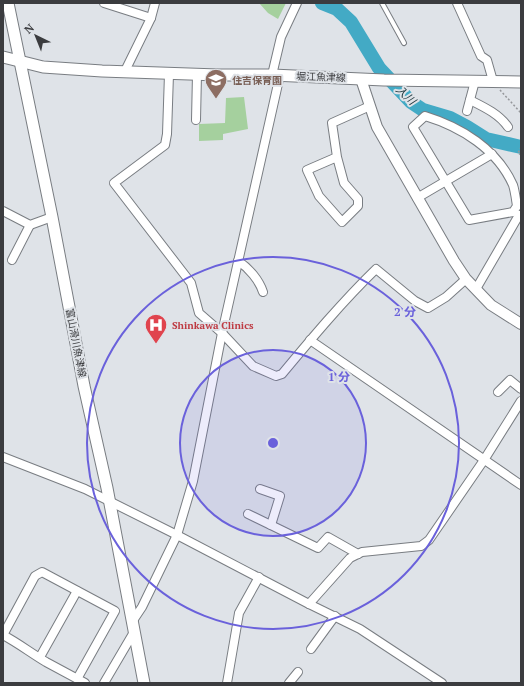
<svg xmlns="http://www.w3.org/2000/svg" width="524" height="686" font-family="'PT Serif','Noto Sans JP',serif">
  <rect width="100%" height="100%" fill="#dfe3e8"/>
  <!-- green -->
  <g fill="#a5d09e">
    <path d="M259 3H286L278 19 268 13Z"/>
    <path d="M244 97 248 129 223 134V140L199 141V124L225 123 226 98Z"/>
  </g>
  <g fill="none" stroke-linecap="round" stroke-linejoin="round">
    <!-- river -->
    <path stroke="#43aac5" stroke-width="14" d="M322 3 337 9 351 22 379 68 411 102 423 110 450 118 467 127 486 139 521 147"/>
    <!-- service casing -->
    <g stroke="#797d82" stroke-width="6">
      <path id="service" d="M382 3 404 43"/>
    </g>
    <!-- minor casing -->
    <g stroke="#797d82" stroke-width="10">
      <g id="minor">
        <path d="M104 3 151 18"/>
        <path d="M457 3 481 56 487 60 493 81"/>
        <path d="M125 71 151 18 155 3"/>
        <path d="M169 74 167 134 165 145 114 183 191 283 199 313 222 333 253 366 276 376 282 374C312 338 342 302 376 269L415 301 428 308 446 297 466 279"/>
        <path d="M272 75 281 37 297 3"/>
        <path d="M470 100C484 107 499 114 508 127"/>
        <path d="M467 111 475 81"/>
        <path d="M425 116C461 127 497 149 513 185 515 191 516 200 517 206L513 212 469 220 413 127Z"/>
        <path d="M196 120 197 74"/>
        <path d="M337 157 307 170 319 196 342 222 358 206V199L344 183 337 157 332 123 370 106"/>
        <path d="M417 198 492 154"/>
        <path d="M3 211 30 225 52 217"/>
        <path d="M12 260 30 225"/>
        <path d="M238 261C249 268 259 280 263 292"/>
        <path d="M476 289 519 215"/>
        <path d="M310 340 521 485"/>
        <path d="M498 392 510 380 521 389"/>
        <path d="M3 457 85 489 177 535 309 604 360 629 442 683"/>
        <path d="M260 489 280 496 271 525"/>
        <path d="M248 514 318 548 328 537 358 554"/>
        <path d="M309 604 350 558 362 552 421 546 429 540 484 460 521 401"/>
        <path d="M132 622 142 607 177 535 193 481 222 333 280 75"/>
        <path d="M311 649 335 616"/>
        <path d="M40 657 77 591"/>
        <path d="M77 679 115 611 42 572 35 576 3 635C18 643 31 653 46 662 59 669 72 676 85 683"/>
        <path d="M104 683 134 632"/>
        <path d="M227 683 239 613 259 577"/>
        <path d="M289 683 298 672"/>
      </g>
    </g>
    <!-- tertiary casing -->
    <g stroke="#797d82" stroke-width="12">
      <path id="tertiary" d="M361 79 377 127 454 261 466 279 491 305 521 324"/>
    </g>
    <!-- secondary casing -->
    <g stroke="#797d82" stroke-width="13">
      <g id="secondary">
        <path d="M8 3 52 217 84 386 107 488 144 683"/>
        <path d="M3 57 43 67 102 71 218 75H272L384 80 521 82"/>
      </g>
    </g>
    <!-- path -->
    <g stroke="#95979b" stroke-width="1.5" stroke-dasharray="2 2" stroke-linecap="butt">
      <path d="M500 90 521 113"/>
      <path d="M521 147 518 153 521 155"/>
    </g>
    <!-- service -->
    <use href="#service" stroke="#fff" stroke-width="4"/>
    <!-- minor -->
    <use href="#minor" stroke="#fff" stroke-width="8"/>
    <!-- tertiary -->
    <use href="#tertiary" stroke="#fff" stroke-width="10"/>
    <!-- secondary -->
    <use href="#secondary" stroke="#fff" stroke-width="11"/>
  </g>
  <!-- distance rings -->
  <circle cx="273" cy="443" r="93" fill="#6a61db" fill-opacity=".12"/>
  <g fill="none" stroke="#6a61db" stroke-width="2">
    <circle cx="273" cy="443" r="93"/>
    <circle cx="273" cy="443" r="186"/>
  </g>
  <!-- icons -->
  <defs>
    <g id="school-pin" transform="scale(1.15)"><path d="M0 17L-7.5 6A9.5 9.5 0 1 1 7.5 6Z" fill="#8d6e63" stroke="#dfe3e8"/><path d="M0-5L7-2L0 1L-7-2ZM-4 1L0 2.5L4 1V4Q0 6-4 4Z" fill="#fff"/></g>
    <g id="hospital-pin" transform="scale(1.15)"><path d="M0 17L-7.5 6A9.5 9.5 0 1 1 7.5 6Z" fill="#e0444e" stroke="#dfe3e8"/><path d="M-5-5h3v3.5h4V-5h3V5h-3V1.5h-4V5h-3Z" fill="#fff"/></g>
  </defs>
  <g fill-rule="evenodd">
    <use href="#school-pin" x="216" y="80"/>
    <use href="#hospital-pin" x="156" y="325"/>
  </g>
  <g text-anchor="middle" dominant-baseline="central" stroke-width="4" stroke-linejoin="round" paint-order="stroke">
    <!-- street labels -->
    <g font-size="10" fill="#3b3c3f" stroke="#dfe3e8">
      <text transform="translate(321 77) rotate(2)">堀江魚津線</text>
      <text transform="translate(76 343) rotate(79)">富山滑川魚津線</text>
    </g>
    <!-- education labels -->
    <g font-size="10" font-weight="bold" fill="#785e54" stroke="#dfe3e8" text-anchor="start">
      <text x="232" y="80">住吉保育園</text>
    </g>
    <!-- health labels -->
    <g font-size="10" font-weight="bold" fill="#be3a42" stroke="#dfe3e8" text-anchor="start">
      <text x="172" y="325">Shinkawa Clinics</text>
    </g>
    <!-- water labels -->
    <g font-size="11" font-style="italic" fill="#1c333a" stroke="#dfe3e8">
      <text transform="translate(406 95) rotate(43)">入川</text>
    </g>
  </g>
  <circle cx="273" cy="443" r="6" fill="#6a61db" stroke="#dfe3e8" stroke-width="2"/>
  <g font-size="12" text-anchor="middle" font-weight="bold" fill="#6a61db" stroke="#dfe3e8" stroke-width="4" stroke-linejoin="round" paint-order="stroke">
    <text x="405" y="316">2 分</text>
    <text x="339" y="381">1 分</text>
  </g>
  <!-- border -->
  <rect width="524" height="686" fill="none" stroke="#3b3c3f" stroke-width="8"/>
  <!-- north arrow -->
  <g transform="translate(36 36) rotate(317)" stroke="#dfe3e8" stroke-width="3" paint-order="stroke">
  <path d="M0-3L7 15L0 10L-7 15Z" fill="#3b3c3f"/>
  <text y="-6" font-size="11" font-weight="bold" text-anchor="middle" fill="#3b3c3f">N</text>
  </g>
</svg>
